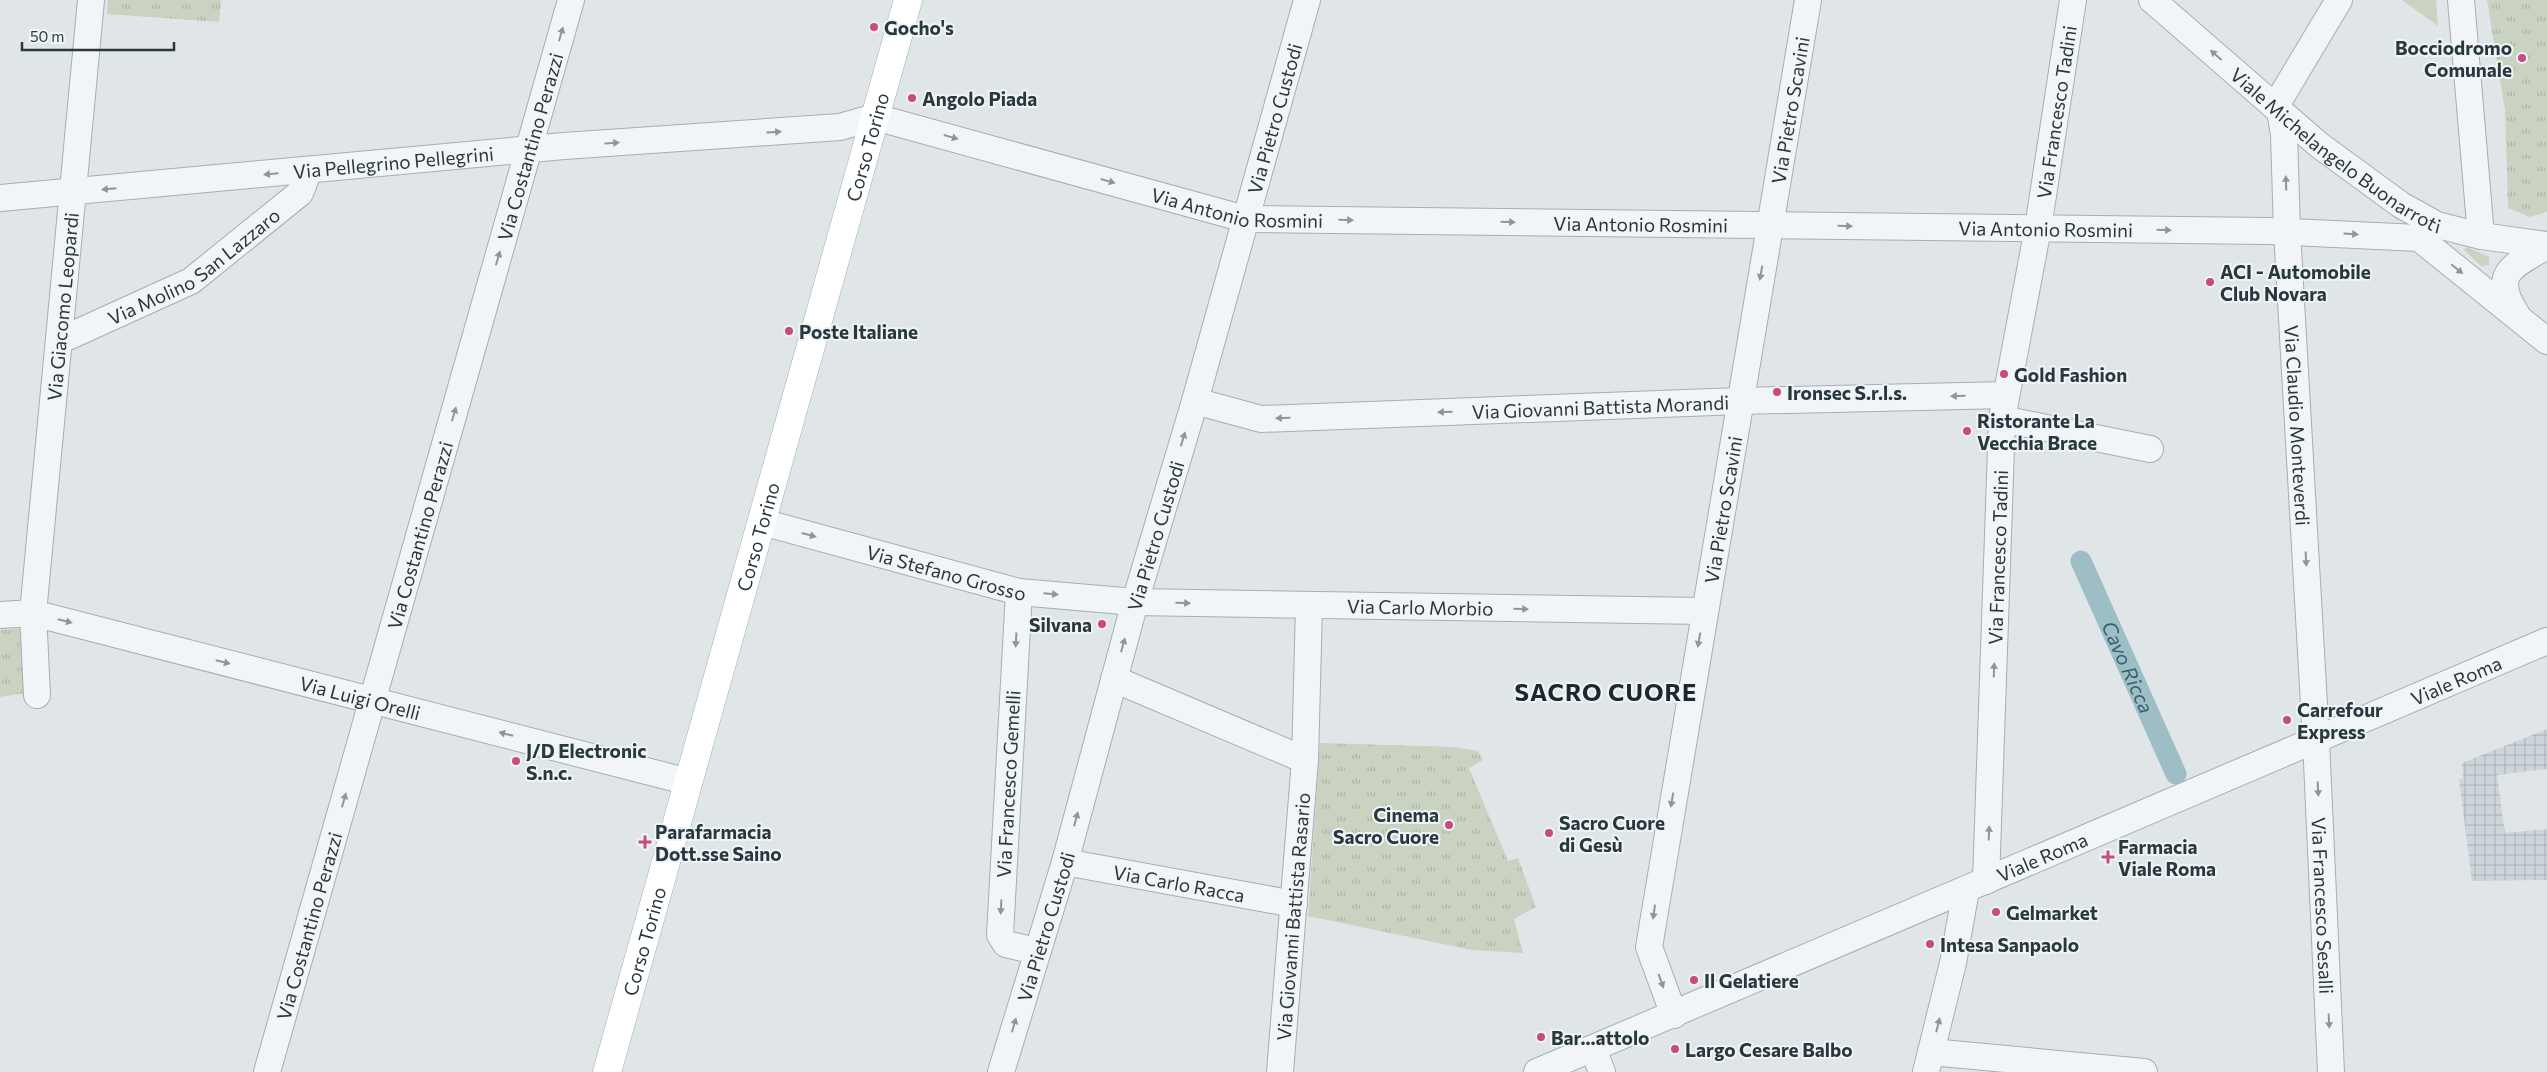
<svg xmlns="http://www.w3.org/2000/svg" width="2547" height="1072" font-family="Commissioner,sans-serif">
  <defs>
    <pattern id="industrial-grid" width="8" height="8" patternUnits="userSpaceOnUse" patternTransform="scale(1.25)"><rect width="8" height="8" fill="#ced5da"/><path d="M0 4h8M4 0v8" fill="none" stroke="#b1b7bc"/></pattern>
    <pattern id="park-tufts" width="24" height="20" patternUnits="userSpaceOnUse" patternTransform="scale(1.25)"><rect width="24" height="20" fill="#cad2c1"/><path d="M3 7l-1-3M5 7V3M7 7l1-3M15 17l-1-3M17 17v-4M19 17l1-3" fill="none" stroke="#aeb5a7"/></pattern>
  </defs>
  <rect width="100%" height="100%" fill="#e0e6e8"/>
  <!-- industrial -->
  <path fill="url(#industrial-grid)" d="M2547 729V769L2497 775 2505 833 2547 829V880L2472 881 2459 779 2463 778 2462 763Z"/>
  <!-- green -->
  <g fill="#cad2c1">
    <path d="M2402 0H2436L2438 26Z"/>
    <path d="M2467 247 2489 257V265L2481 266 2464 250Z"/>
  </g>
  <!-- park -->
  <g fill="url(#park-tufts)">
    <path d="M108 0H221L219 22 107 14Z"/>
    <path d="M2487 0H2547V212L2530 217 2508 208 2505 110Z"/>
    <path d="M25 628 31 692 0 697V630Z"/>
    <path d="M1320 743 1455 747 1478 751 1483 760 1469 768 1508 861 1518 858 1536 907 1514 919 1523 953 1472 950 1308 916Z"/>
  </g>
  <g fill="none" stroke-linecap="round" stroke-linejoin="round">
    <!-- canal -->
    <path stroke="#9dbdc7" stroke-width="21" id="s1" d="M2081 561 2176 774"/>
    <!-- minor casing -->
    <g stroke="#a5aeb2" stroke-width="28">
      <g id="minor">
        <path id="s2" d="M2152 0 2319 145 2401 205 2437 225 2481 236 2547 245"/>
        <path d="M2461 0 2481 236"/>
        <path d="M2275 107 2339 0"/>
        <path id="s3" d="M2280 111 2284 135 2287 231 2316 740 2331 1072"/>
        <path id="s4" d="M0 198 564 146 840 127 875 117 1245 219 2268 231 2419 238 2547 341"/>
        <path d="M2517 315C2490 274 2512 266 2547 246"/>
        <path id="s5" d="M59 341 191 281 300 193 309 170"/>
        <path id="s6" d="M1195 401 1261 419 1740 401 2006 395"/>
        <path d="M2002 419 2150 449"/>
        <path id="s7" d="M762 522 1019 592 1135 602 1704 611"/>
        <path d="M1019 592 1000 935 1006 944 1036 951"/>
        <path id="s8" d="M0 615 33 613 689 782"/>
        <path d="M1114 679 1305 760"/>
        <path id="s9" d="M37 695 33 613 91 0"/>
        <path id="s10" d="M1065 862 1294 904"/>
        <path id="s11" d="M1986 881 2002 419 2038 228 2073 0"/>
        <path id="s12" d="M1674 1015 1649 947 1808 0"/>
        <path d="M1593 1049 1602 1072"/>
        <path d="M1931 1052 2144 1072"/>
        <path id="s13" d="M267 1072 571 0"/>
        <path id="s14" d="M1001 1072 1065 862 1135 602 1195 401 1307 0"/>
        <path id="s15" d="M1280 1072 1305 760 1309 606"/>
        <path id="s16" d="M1537 1072 2547 641"/>
        <path d="M1926 1072 1953 963 1966 890"/>
      </g>
    </g>
    <!-- major casing -->
    <g stroke="#a0adb3" stroke-width="29">
      <g id="major">
        <path id="s17" d="M607 1072 908 0"/>
      </g>
    </g>
    <!-- minor -->
    <use href="#minor" stroke="#f2f5f7" stroke-width="26"/>
    <!-- major -->
    <use href="#major" stroke="#fff" stroke-width="28"/>
  </g>
  <!-- one-way arrows -->
  <defs><path id="oneway-solid" d="M-6-.8H1V-3.2L6.5 0L1 3.2V.8H-6Z" transform="scale(1.25)"/></defs>
  <g fill="#8e969b">
    <use href="#oneway-solid" transform="translate(561 34) rotate(-74)"/>
    <use href="#oneway-solid" transform="translate(2216 55) rotate(-139)"/>
    <use href="#oneway-solid" transform="translate(774 132) rotate(-4)"/>
    <use href="#oneway-solid" transform="translate(951 137) rotate(16)"/>
    <use href="#oneway-solid" transform="translate(612 143) rotate(-4)"/>
    <use href="#oneway-solid" transform="translate(271 174) rotate(175)"/>
    <use href="#oneway-solid" transform="translate(1108 181) rotate(16)"/>
    <use href="#oneway-solid" transform="translate(2286 183) rotate(-92)"/>
    <use href="#oneway-solid" transform="translate(109 189) rotate(175)"/>
    <use href="#oneway-solid" transform="translate(1346 220) rotate(1)"/>
    <use href="#oneway-solid" transform="translate(1508 222) rotate(1)"/>
    <use href="#oneway-solid" transform="translate(1845 226) rotate(1)"/>
    <use href="#oneway-solid" transform="translate(2164 230) rotate(1)"/>
    <use href="#oneway-solid" transform="translate(2351 234) rotate(3)"/>
    <use href="#oneway-solid" transform="translate(498 258) rotate(-74)"/>
    <use href="#oneway-solid" transform="translate(2457 269) rotate(39)"/>
    <use href="#oneway-solid" transform="translate(1761 273) rotate(100)"/>
    <use href="#oneway-solid" transform="translate(1958 396) rotate(179)"/>
    <use href="#oneway-solid" transform="translate(1445 412) rotate(178)"/>
    <use href="#oneway-solid" transform="translate(454 414) rotate(-74)"/>
    <use href="#oneway-solid" transform="translate(1283 418) rotate(178)"/>
    <use href="#oneway-solid" transform="translate(1183 439) rotate(-73)"/>
    <use href="#oneway-solid" transform="translate(809 535) rotate(15)"/>
    <use href="#oneway-solid" transform="translate(2306 559) rotate(87)"/>
    <use href="#oneway-solid" transform="translate(1051 594) rotate(5)"/>
    <use href="#oneway-solid" transform="translate(1183 603) rotate(2)"/>
    <use href="#oneway-solid" transform="translate(1521 609) rotate(1)"/>
    <use href="#oneway-solid" transform="translate(65 621) rotate(14)"/>
    <use href="#oneway-solid" transform="translate(1016 640) rotate(93)"/>
    <use href="#oneway-solid" transform="translate(1699 640) rotate(100)"/>
    <use href="#oneway-solid" transform="translate(1123 645) rotate(-75)"/>
    <use href="#oneway-solid" transform="translate(223 662) rotate(14)"/>
    <use href="#oneway-solid" transform="translate(1994 670) rotate(-88)"/>
    <use href="#oneway-solid" transform="translate(506 734) rotate(-166)"/>
    <use href="#oneway-solid" transform="translate(2318 789) rotate(87)"/>
    <use href="#oneway-solid" transform="translate(344 800) rotate(-74)"/>
    <use href="#oneway-solid" transform="translate(1672 800) rotate(100)"/>
    <use href="#oneway-solid" transform="translate(1076 819) rotate(-75)"/>
    <use href="#oneway-solid" transform="translate(1989 833) rotate(-88)"/>
    <use href="#oneway-solid" transform="translate(1001 907) rotate(93)"/>
    <use href="#oneway-solid" transform="translate(1654 912) rotate(98)"/>
    <use href="#oneway-solid" transform="translate(1661 981) rotate(70)"/>
    <use href="#oneway-solid" transform="translate(2329 1021) rotate(87)"/>
    <use href="#oneway-solid" transform="translate(1014 1025) rotate(-74)"/>
    <use href="#oneway-solid" transform="translate(1938 1025) rotate(-76)"/>
  </g>
  <!-- markers -->
  <g fill="#c74b81" stroke="#eff4f6" stroke-width="2">
    <circle cx="874" cy="27" r="5"/>
    <circle cx="2522" cy="58" r="5"/>
    <circle cx="912" cy="98" r="5"/>
    <circle cx="2210" cy="282" r="5"/>
    <circle cx="789" cy="331" r="5"/>
    <circle cx="2004" cy="374" r="5"/>
    <circle cx="1777" cy="392" r="5"/>
    <circle cx="1967" cy="431" r="5"/>
    <circle cx="1102" cy="624" r="5"/>
    <circle cx="2287" cy="720" r="5"/>
    <circle cx="516" cy="761" r="5"/>
    <circle cx="1449" cy="825" r="5"/>
    <circle cx="1549" cy="833" r="5"/>
    <path d="M642.5 834.5h5v5h5v5h-5v5h-5v-5h-5v-5h5z"/>
    <path d="M2105.5 849.5h5v5h5v5h-5v5h-5v-5h-5v-5h5z"/>
    <circle cx="1996" cy="912" r="5"/>
    <circle cx="1930" cy="944" r="5"/>
    <circle cx="1694" cy="980" r="5"/>
    <circle cx="1541" cy="1037" r="5"/>
    <circle cx="1675" cy="1049" r="5"/>
  </g>
  <g text-anchor="middle" dominant-baseline="central" stroke-width="4" stroke-linejoin="round" paint-order="stroke">
    <!-- poi labels -->
    <g font-size="19" font-weight="bold" fill="#29373f" stroke="#eff4f6" text-anchor="start">
      <text x="884" y="27">Gocho's</text>
      <text x="2512" y="47" text-anchor="end">Bocciodromo<tspan x="2512" dy="22">Comunale</tspan></text>
      <text x="922" y="98">Angolo Piada</text>
      <text x="2220" y="271">ACI - Automobile<tspan x="2220" dy="22">Club Novara</tspan></text>
      <text x="799" y="331">Poste Italiane</text>
      <text x="2014" y="374">Gold Fashion</text>
      <text x="1787" y="392">Ironsec S.r.l.s.</text>
      <text x="1977" y="420">Ristorante La<tspan x="1977" dy="22">Vecchia Brace</tspan></text>
      <text x="1092" y="624" text-anchor="end">Silvana</text>
      <text x="2297" y="709">Carrefour<tspan x="2297" dy="22">Express</tspan></text>
      <text x="526" y="750">J/D Electronic<tspan x="526" dy="22">S.n.c.</tspan></text>
      <text x="1439" y="814" text-anchor="end">Cinema<tspan x="1439" dy="22">Sacro Cuore</tspan></text>
      <text x="1559" y="822">Sacro Cuore<tspan x="1559" dy="22">di Gesù</tspan></text>
      <text x="655" y="831">Parafarmacia<tspan x="655" dy="22">Dott.sse Saino</tspan></text>
      <text x="2118" y="846">Farmacia<tspan x="2118" dy="22">Viale Roma</tspan></text>
      <text x="2006" y="912">Gelmarket</text>
      <text x="1940" y="944">Intesa Sanpaolo</text>
      <text x="1704" y="980">Il Gelatiere</text>
      <text x="1551" y="1037">Bar...attolo</text>
      <text x="1685" y="1049">Largo Cesare Balbo</text>
    </g>
    <!-- street labels -->
    <g font-size="19" fill="#29373f" stroke="#eff4f6">
      <text stroke="none"><textPath href="#s12" startOffset="921">Via Pietro Scavini</textPath></text>
      <text stroke="none"><textPath href="#s11" startOffset="774">Via Francesco Tadini</textPath></text>
      <text stroke="none"><textPath href="#s14" startOffset="992">Via Pietro Custodi</textPath></text>
      <text stroke="none"><textPath href="#s13" startOffset="962">Via Costantino Perazzi</textPath></text>
      <text stroke="none"><textPath href="#s17" startOffset="961">Corso Torino</textPath></text>
      <text stroke="none"><textPath href="#s2" startOffset="238">Viale Michelangelo Buonarroti</textPath></text>
      <text stroke="none"><textPath href="#s4" startOffset="395">Via Pellegrino Pellegrini</textPath></text>
      <text stroke="none"><textPath href="#s4" startOffset="1254">Via Antonio Rosmini</textPath></text>
      <text stroke="none"><textPath href="#s4" startOffset="1659">Via Antonio Rosmini</textPath></text>
      <text stroke="none"><textPath href="#s4" startOffset="2064">Via Antonio Rosmini</textPath></text>
      <text stroke="none"><textPath href="#s5" startOffset="155">Via Molino San Lazzaro</textPath></text>
      <text stroke="none"><textPath href="#s9" startOffset="390">Via Giacomo Leopardi</textPath></text>
      <text stroke="none"><textPath href="#s6" startOffset="408">Via Giovanni Battista Morandi</textPath></text>
      <text stroke="none"><textPath href="#s3" startOffset="315">Via Claudio Monteverdi</textPath></text>
      <text stroke="none"><textPath href="#s12" startOffset="516">Via Pietro Scavini</textPath></text>
      <text stroke="none"><textPath href="#s13" startOffset="558">Via Costantino Perazzi</textPath></text>
      <text stroke="none"><textPath href="#s17" startOffset="556">Corso Torino</textPath></text>
      <text stroke="none"><textPath href="#s14" startOffset="558">Via Pietro Custodi</textPath></text>
      <text stroke="none"><textPath href="#s11" startOffset="324">Via Francesco Tadini</textPath></text>
      <text stroke="none"><textPath href="#s7" startOffset="191">Via Stefano Grosso</textPath></text>
      <text stroke="none"><textPath href="#s7" startOffset="668">Via Carlo Morbio</textPath></text>
      <text stroke="none"><textPath href="#s16" startOffset="999">Viale Roma</textPath></text>
      <text stroke="none"><textPath href="#s8" startOffset="371">Via Luigi Orelli</textPath></text>
      <text transform="translate(1008 784) rotate(-87)">Via Francesco Gemelli</text>
      <text stroke="none"><textPath href="#s16" startOffset="549">Viale Roma</textPath></text>
      <text stroke="none"><textPath href="#s10" startOffset="116">Via Carlo Racca</textPath></text>
      <text stroke="none"><textPath href="#s3" startOffset="796">Via Francesco Sesalli</textPath></text>
      <text stroke="none"><textPath href="#s15" startOffset="156">Via Giovanni Battista Rasario</textPath></text>
      <text stroke="none"><textPath href="#s13" startOffset="152">Via Costantino Perazzi</textPath></text>
      <text stroke="none"><textPath href="#s14" startOffset="152">Via Pietro Custodi</textPath></text>
      <text stroke="none"><textPath href="#s17" startOffset="136">Corso Torino</textPath></text>
    </g>
    <!-- water labels -->
    <g font-size="20" font-style="italic" fill="#366171" stroke="#eff4f6">
      <text stroke="none"><textPath href="#s1" startOffset="116">Cavo Ricca</textPath></text>
    </g>
    <!-- district labels -->
    <g font-size="24" font-weight="bold" letter-spacing="1" fill="#1c2830" stroke="#eff4f6">
      <text x="1606" y="691">SACRO CUORE</text>
    </g>
  </g>
  <!-- scale -->
  <path d="M22 42v8h152v-8" fill="none" stroke="#29373f" stroke-width="2.5"/>
  <text x="30" y="42" font-size="15" fill="#29373f" stroke="#eff4f6" stroke-width="4" paint-order="stroke">50 m</text>
</svg>
